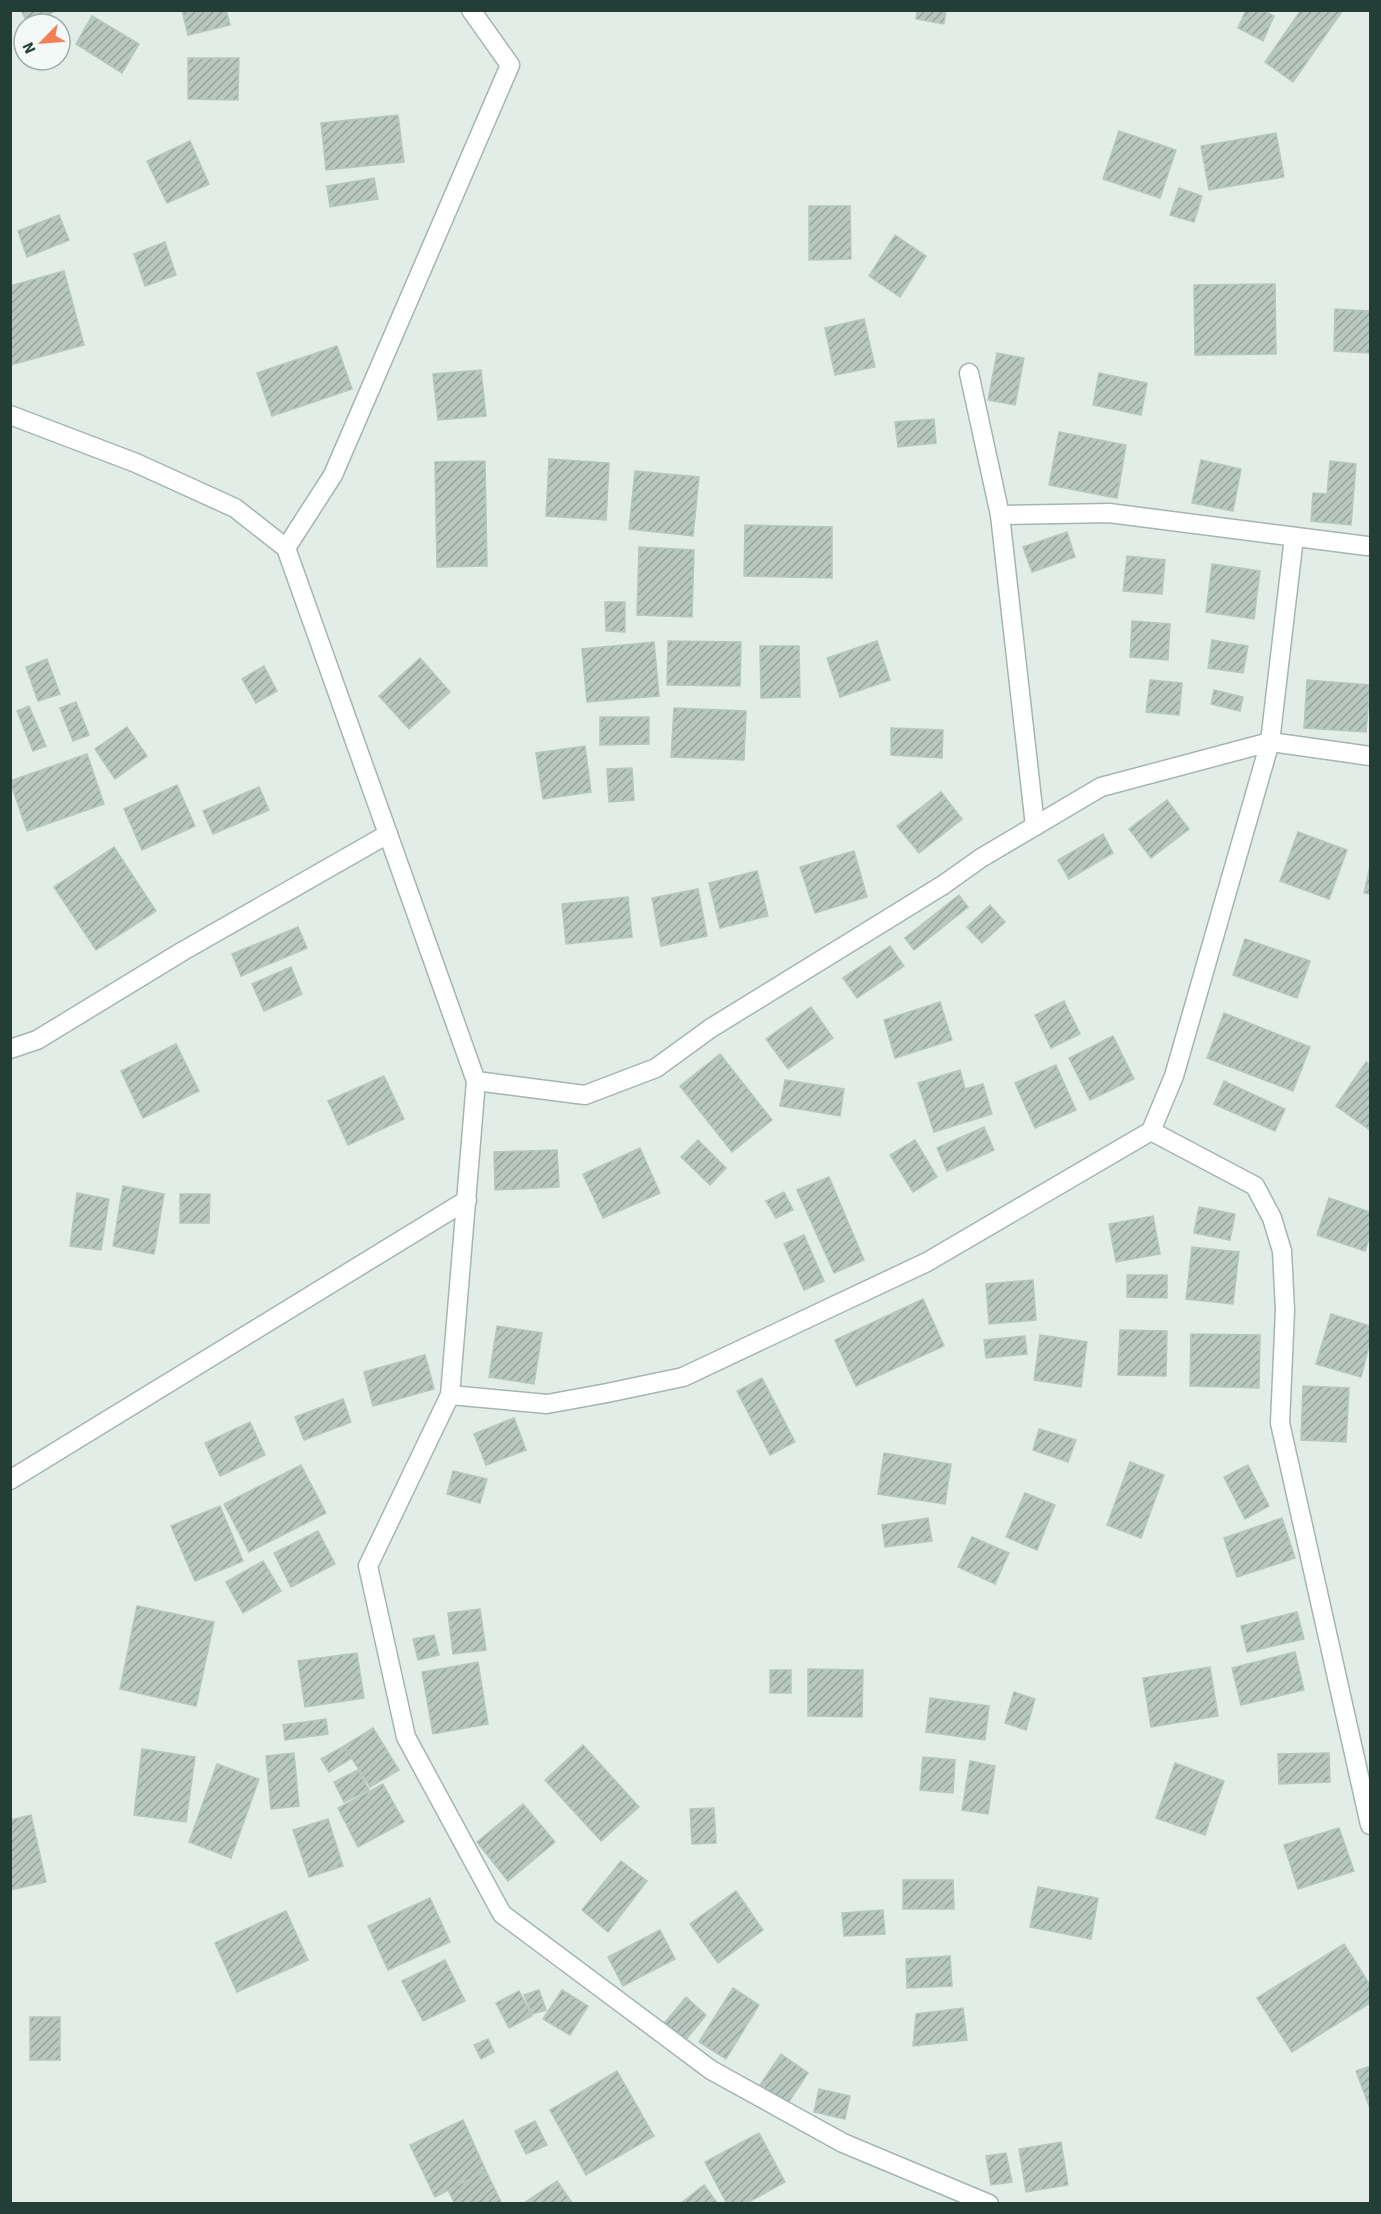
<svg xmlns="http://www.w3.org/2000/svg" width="1381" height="2214" font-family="'Source Sans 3',sans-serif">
  <defs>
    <pattern id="building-hatch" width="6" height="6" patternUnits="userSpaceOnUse" patternTransform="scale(1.5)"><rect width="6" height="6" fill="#b8c8c1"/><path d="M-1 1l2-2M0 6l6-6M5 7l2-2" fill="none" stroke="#95a49e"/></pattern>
  </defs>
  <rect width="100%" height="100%" fill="#e2ede8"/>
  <!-- building -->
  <g fill="url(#building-hatch)" stroke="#b5c7bf" stroke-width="1.5">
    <path d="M21 10H57L31 24H28Z"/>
    <path d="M182 10H226L230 25 188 35Z"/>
    <path d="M917 10H946L944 24 916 19Z"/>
    <path d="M1246 10H1263L1274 16 1263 41 1238 28Z"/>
    <path d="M1301 10H1343L1293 82 1265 62Z"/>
    <path d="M92 16 139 44 122 73 76 44Z"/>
    <path d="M188 58H239L238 100 188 99Z"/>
    <path d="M398 115 404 162 326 170 321 123Z"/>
    <path d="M1119 131 1176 150 1160 198 1103 179Z"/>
    <path d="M1276 133 1284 177 1209 190 1201 146Z"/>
    <path d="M190 141 209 184 167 203 147 161Z"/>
    <path d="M374 178 378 199 330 207 327 186Z"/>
    <path d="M1179 188 1202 196 1194 222 1170 215Z"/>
    <path d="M809 206H850L851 259 809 260Z"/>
    <path d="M59 215 69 240 27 257 18 231Z"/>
    <path d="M895 235 926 256 900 297 869 276Z"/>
    <path d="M165 242 176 275 145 286 134 254Z"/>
    <path d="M64 271 84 345 10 365V286Z"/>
    <path d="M1275 284 1276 354 1195 355 1194 285Z"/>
    <path d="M1335 309 1370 311V353L1334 351Z"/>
    <path d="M864 319 875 367 835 375 825 328Z"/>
    <path d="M337 346 352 389 272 416 257 373Z"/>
    <path d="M997 353 1024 358 1015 405 988 400Z"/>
    <path d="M481 370 486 416 438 420 433 374Z"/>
    <path d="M1099 373 1147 383 1141 415 1093 405Z"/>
    <path d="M934 419 936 443 898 447 895 422Z"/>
    <path d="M1059 432 1126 445 1117 498 1049 485Z"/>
    <path d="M549 459 609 463 606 520 546 516Z"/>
    <path d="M1201 460 1241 469 1233 511 1192 503Z"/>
    <path d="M485 461 487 566 437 567 435 462Z"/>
    <path d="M1330 461 1356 464 1351 525 1311 521 1313 493 1327 494Z"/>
    <path d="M635 471 699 477 693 536 629 529Z"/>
    <path d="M745 525 832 527V578L744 576Z"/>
    <path d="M1067 532 1075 557 1032 572 1023 547Z"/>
    <path d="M639 547 694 550 692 617 637 615Z"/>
    <path d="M1127 556 1165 560 1162 594 1123 591Z"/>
    <path d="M1212 564 1260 571 1254 619 1206 612Z"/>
    <path d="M605 602H625V632L606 631Z"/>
    <path d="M1132 621 1170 624 1168 660 1130 657Z"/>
    <path d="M1212 640 1248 646 1243 673 1208 668Z"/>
    <path d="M668 641 741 642 740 686 667 685Z"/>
    <path d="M877 641 890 680 840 697 827 658Z"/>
    <path d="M654 642 659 696 587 702 582 649Z"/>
    <path d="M760 646H799L800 697 761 698Z"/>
    <path d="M420 658 450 692 409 729 379 696Z"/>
    <path d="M47 659 60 694 38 701 26 667Z"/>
    <path d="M264 666 277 691 256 703 242 679Z"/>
    <path d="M1150 680 1182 683 1179 715 1146 712Z"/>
    <path d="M1307 680 1370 685 1366 732 1304 728Z"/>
    <path d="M1214 690 1243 697 1240 711 1211 704Z"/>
    <path d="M76 702 89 735 73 741 60 708Z"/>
    <path d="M29 706 46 746 33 751 17 711Z"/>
    <path d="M674 708 746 711 744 760 671 757Z"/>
    <path d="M600 717H649V744L600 745Z"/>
    <path d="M127 727 147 756 115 779 95 749Z"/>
    <path d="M891 728 943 730 942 758 891 755Z"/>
    <path d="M585 746 591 792 543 799 536 753Z"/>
    <path d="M87 754 104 804 27 831 10 781Z"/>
    <path d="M632 768 634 800 609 802 607 769Z"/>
    <path d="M177 785 195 826 142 850 124 809Z"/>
    <path d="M259 787 269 810 213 834 203 811Z"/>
    <path d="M941 792 962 819 919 853 897 826Z"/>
    <path d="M1167 800 1189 829 1151 858 1129 829Z"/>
    <path d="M1298 832 1347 850 1329 899 1280 881Z"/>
    <path d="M1103 834 1113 853 1069 879 1058 860Z"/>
    <path d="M114 847 156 911 96 950 54 887Z"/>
    <path d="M854 851 867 897 815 913 800 867Z"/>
    <path d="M1370 866V894L1364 893Z"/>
    <path d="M757 871 768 916 720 928 709 883Z"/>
    <path d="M698 889 707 936 661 946 652 898Z"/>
    <path d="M959 895 968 907 914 950 905 938Z"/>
    <path d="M628 897 632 937 566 944 562 904Z"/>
    <path d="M990 905 1005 922 982 943 967 927Z"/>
    <path d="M298 927 307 948 241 976 232 954Z"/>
    <path d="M1245 939 1310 961 1297 998 1233 975Z"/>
    <path d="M890 946 904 966 857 998 843 978Z"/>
    <path d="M291 967 302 994 264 1011 252 984Z"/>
    <path d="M1064 1001 1080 1034 1051 1048 1035 1015Z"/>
    <path d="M940 1002 952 1040 895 1058 884 1020Z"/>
    <path d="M811 1007 833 1038 788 1069 766 1039Z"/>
    <path d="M1224 1013 1310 1047 1293 1091 1207 1058Z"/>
    <path d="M1113 1036 1134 1079 1090 1100 1069 1058Z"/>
    <path d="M176 1044 199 1091 143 1118 121 1071Z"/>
    <path d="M720 1054 772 1120 732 1152 680 1086Z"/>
    <path d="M1366 1062 1370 1065V1130L1336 1106Z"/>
    <path d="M1056 1065 1076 1110 1035 1128 1015 1083Z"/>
    <path d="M960 1070 965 1089 983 1084 992 1114 934 1132 918 1083Z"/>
    <path d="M384 1076 404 1119 348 1145 328 1101Z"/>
    <path d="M785 1080 844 1089 840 1116 780 1106Z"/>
    <path d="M1224 1081 1285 1109 1275 1131 1214 1104Z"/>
    <path d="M984 1127 994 1150 947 1171 937 1148Z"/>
    <path d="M698 1140 726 1168 710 1185 681 1157Z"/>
    <path d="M915 1140 937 1177 913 1192 890 1155Z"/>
    <path d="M640 1148 660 1193 603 1218 583 1174Z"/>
    <path d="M557 1150 559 1187 495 1190 494 1152Z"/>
    <path d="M829 1177 864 1260 834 1273 797 1190Z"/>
    <path d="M123 1186 164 1194 154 1254 113 1246Z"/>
    <path d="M784 1192 793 1210 776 1218 766 1201Z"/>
    <path d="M77 1193 109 1199 101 1250 70 1246Z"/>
    <path d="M180 1194H210L209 1223H180Z"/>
    <path d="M1329 1198 1370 1212V1236L1365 1251 1317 1235Z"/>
    <path d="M1199 1207 1235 1214 1230 1240 1194 1233Z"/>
    <path d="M1153 1216 1160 1254 1116 1262 1109 1224Z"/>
    <path d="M804 1235 824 1281 804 1290 784 1244Z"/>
    <path d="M1192 1247 1239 1252 1233 1304 1186 1299Z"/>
    <path d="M1127 1275H1167V1298L1127 1297Z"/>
    <path d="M1033 1280 1036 1320 989 1324 986 1284Z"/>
    <path d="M923 1299 944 1346 856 1386 835 1340Z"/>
    <path d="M1331 1314 1370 1326V1343L1361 1377 1316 1364Z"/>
    <path d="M497 1326 542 1333 534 1384 489 1377Z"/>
    <path d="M1120 1330 1167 1331 1166 1376 1118 1375Z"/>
    <path d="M1191 1334 1260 1335 1259 1388 1190 1386Z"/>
    <path d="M1040 1335 1087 1342 1081 1387 1034 1380Z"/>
    <path d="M1025 1336 1027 1354 986 1358 984 1340Z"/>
    <path d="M425 1355 434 1389 373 1406 364 1372Z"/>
    <path d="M762 1378 795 1442 770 1455 737 1391Z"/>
    <path d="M1303 1386 1349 1388 1346 1442 1301 1440Z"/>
    <path d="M343 1399 351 1422 304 1440 295 1417Z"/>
    <path d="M514 1418 526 1450 486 1465 474 1434Z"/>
    <path d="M250 1422 265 1455 220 1476 205 1443Z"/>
    <path d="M1039 1429 1076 1440 1068 1462 1033 1450Z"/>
    <path d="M884 1453 951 1464 945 1504 878 1494Z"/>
    <path d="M1130 1462 1164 1475 1141 1538 1107 1525Z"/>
    <path d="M301 1465 326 1513 249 1552 224 1504Z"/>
    <path d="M1248 1465 1269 1506 1245 1519 1224 1477Z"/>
    <path d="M453 1471 487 1479 480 1503 447 1494Z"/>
    <path d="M1025 1493 1055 1505 1037 1550 1006 1537Z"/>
    <path d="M220 1506 243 1561 195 1581 171 1526Z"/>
    <path d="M928 1518 932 1541 885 1547 882 1525Z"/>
    <path d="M1282 1518 1295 1558 1237 1577 1224 1538Z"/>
    <path d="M318 1531 335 1564 291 1587 274 1553Z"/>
    <path d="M972 1537 1009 1553 995 1584 958 1567Z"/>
    <path d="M263 1561 281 1591 243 1613 226 1582Z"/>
    <path d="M137 1606 214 1622 196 1706 120 1689Z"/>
    <path d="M480 1609 486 1650 453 1654 448 1613Z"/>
    <path d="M1297 1612 1304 1639 1247 1652 1241 1626Z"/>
    <path d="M434 1635 439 1655 418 1660 413 1639Z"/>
    <path d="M1295 1652 1304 1690 1241 1705 1232 1668Z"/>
    <path d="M357 1653 364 1698 305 1707 298 1661Z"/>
    <path d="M478 1662 488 1724 433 1734 422 1672Z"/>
    <path d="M1210 1667 1218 1716 1151 1727 1143 1678Z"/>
    <path d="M808 1669 863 1670 862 1717 808 1716Z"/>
    <rect x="770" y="1670" width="21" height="23"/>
    <path d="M1014 1692 1035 1699 1026 1730 1005 1723Z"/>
    <path d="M930 1698 989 1706 985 1740 926 1732Z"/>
    <path d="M326 1719 328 1734 285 1740 283 1725Z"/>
    <path d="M373 1728 399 1770 370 1787 344 1746Z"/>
    <path d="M583 1745 639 1807 601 1841 545 1780Z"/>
    <path d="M344 1746 352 1758 329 1772 321 1759Z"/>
    <path d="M142 1749 195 1757 186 1822 134 1815Z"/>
    <path d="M294 1753 299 1806 271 1809 266 1756Z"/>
    <path d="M1329 1753 1330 1782 1279 1784 1278 1754Z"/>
    <path d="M923 1757 955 1760 953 1793 920 1790Z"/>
    <path d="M970 1761 995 1766 988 1814 962 1810Z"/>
    <path d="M1175 1763 1224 1781 1205 1835 1156 1818Z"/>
    <path d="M217 1764 259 1779 231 1858 189 1842Z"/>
    <path d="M358 1770 369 1790 344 1802 334 1782Z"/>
    <path d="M383 1784 404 1822 358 1847 338 1808Z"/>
    <path d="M523 1804 555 1842 508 1881 477 1842Z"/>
    <path d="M714 1808 716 1843 692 1844 690 1809Z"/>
    <path d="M31 1815 46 1882 10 1890V1820Z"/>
    <path d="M328 1819 343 1866 309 1877 293 1830Z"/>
    <path d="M1339 1828 1354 1871 1298 1889 1284 1845Z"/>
    <path d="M621 1861 647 1881 608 1932 582 1910Z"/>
    <path d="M903 1880H953L954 1909H903Z"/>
    <path d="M1038 1887 1098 1898 1091 1939 1030 1927Z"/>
    <path d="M736 1891 763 1930 718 1963 690 1924Z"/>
    <path d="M430 1898 450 1942 388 1970 368 1926Z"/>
    <path d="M883 1910 885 1934 844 1936 842 1913Z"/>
    <path d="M286 1911 308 1960 237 1992 215 1943Z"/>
    <path d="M660 1930 675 1959 623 1986 608 1957Z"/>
    <path d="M1344 1944 1370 1985V2003L1292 2052 1257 1998Z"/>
    <path d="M950 1956 952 1986 907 1988 906 1959Z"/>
    <path d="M445 1960 465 2001 423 2021 402 1981Z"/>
    <path d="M733 1988 759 2005 726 2059 699 2042Z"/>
    <path d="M539 1990 546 2010 532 2014 524 1995Z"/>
    <path d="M562 1990 588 2006 570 2035 543 2019Z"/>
    <path d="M519 1991 532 2016 509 2028 496 2003Z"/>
    <path d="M686 1997 706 2015 684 2042 663 2025Z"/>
    <path d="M963 2008 967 2040 913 2046 916 2014Z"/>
    <rect x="30" y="2017" width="30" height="43"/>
    <path d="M488 2039 494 2052 481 2059 474 2045Z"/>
    <path d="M781 2054 808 2073 788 2103 760 2085Z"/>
    <path d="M1370 2066V2105L1369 2106 1356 2071Z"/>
    <path d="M617 2071 654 2136 586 2175 550 2110Z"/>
    <path d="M819 2089 850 2096 845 2119 814 2112Z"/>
    <path d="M463 2120 486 2171 435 2197 410 2145Z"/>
    <path d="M535 2121 547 2145 526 2154 515 2131Z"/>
    <path d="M759 2133 785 2182 745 2204H727L705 2162Z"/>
    <path d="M1061 2142 1068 2185 1026 2192 1019 2149Z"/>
    <path d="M1006 2153 1012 2182 991 2185 986 2156Z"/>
    <path d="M486 2171 502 2204H455L448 2190Z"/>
    <path d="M557 2181 573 2204 524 2203Z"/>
    <path d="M704 2185 718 2204H680Z"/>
  </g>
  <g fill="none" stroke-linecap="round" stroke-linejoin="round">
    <!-- street casing -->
    <g stroke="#a5b5af" stroke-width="21">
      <g id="street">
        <path d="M969 373 1000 515 1035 826"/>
        <path d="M10 415 136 463 235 508 286 548 476 1081"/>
        <path d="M1000 515 1109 513 1367 546"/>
        <path d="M286 548 333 475 510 65 471 10"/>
        <path d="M10 1049 37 1040 183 951 388 834"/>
        <path d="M1151 1131 1255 1186 1272 1218 1282 1251 1285 1310 1280 1423 1370 1825"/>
        <path d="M450 1395 547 1404 607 1393 683 1377 927 1262 1151 1131 1174 1076 1270 742 1294 537"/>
        <path d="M10 1480 467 1200"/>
        <path d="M989 2204 843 2143 711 2070 502 1914 406 1737 368 1566 450 1395 476 1081 585 1095 656 1068 711 1028 943 885 981 858 1101 787 1270 742 1370 756"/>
      </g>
    </g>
    <!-- street -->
    <use href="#street" stroke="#fff" stroke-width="18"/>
  </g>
  <!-- border -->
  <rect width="1381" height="2214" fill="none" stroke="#223e37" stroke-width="24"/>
  <!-- north arrow -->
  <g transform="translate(42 42) rotate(245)"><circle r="28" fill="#f3f9f6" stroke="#9faeaa" stroke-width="1.5"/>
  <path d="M0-4.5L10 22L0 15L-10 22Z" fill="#f57e59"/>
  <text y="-9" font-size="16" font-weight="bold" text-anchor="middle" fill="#223e37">N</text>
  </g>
</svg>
